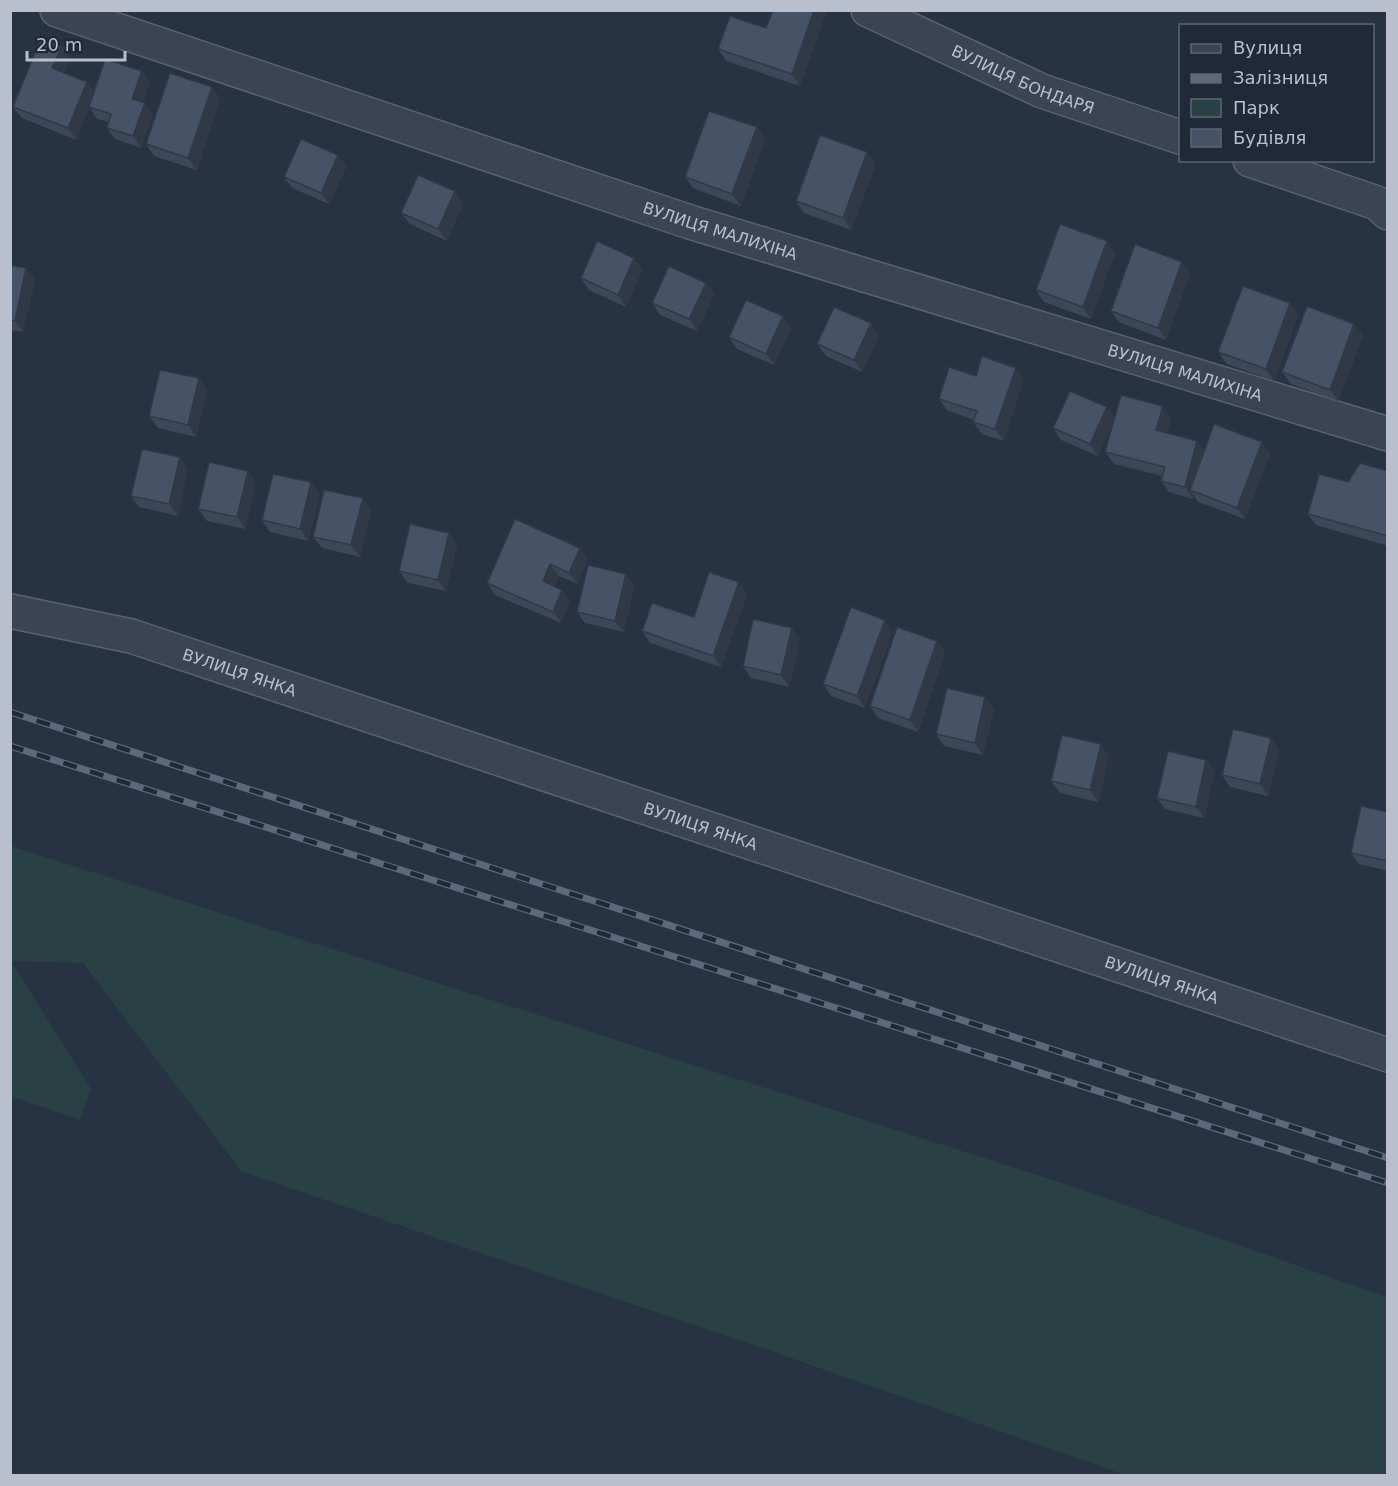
<svg xmlns="http://www.w3.org/2000/svg" width="1398" height="1486" font-family="'DejaVu Sans',sans-serif">
  <rect width="100%" height="100%" fill="#273243"/>
  <!-- green -->
  <path fill="#294044" d="M11 846 1062 1183 1387 1297V1475H1125L759 1347 242 1172 83 963 11 961 91 1089 80 1120 11 1096Z"/>
  <g fill="none" stroke-linecap="round" stroke-linejoin="round">
    <!-- minor casing -->
    <g stroke="#5a6270" stroke-width="36">
      <g id="minor">
        <path id="s1" d="M57 10 690 222 1388 434"/>
        <path id="s2" d="M868 10 1042 91 1180 137"/>
        <path d="M1250 160 1377 203 1388 213"/>
        <path id="s3" d="M10 611 131 636 1388 1055"/>
      </g>
    </g>
    <!-- minor -->
    <use href="#minor" stroke="#3b4453" stroke-width="33"/>
    <!-- rail casing -->
    <g stroke="#5d687a" stroke-width="7">
      <g id="rail">
        <path d="M10 712 1388 1158"/>
        <path d="M10 746 1388 1183"/>
      </g>
    </g>
    <!-- rail -->
    <use href="#rail" stroke="#202938" stroke-width="4.5" stroke-dasharray="14" stroke-linecap="butt"/>
  </g>
  <!-- wall -->
  <g fill="#3c4757">
    <path d="M773 10H825L826 12 800 86 726 61 718 49 766 28Z"/>
    <path d="M70 58 64 73 87 82 94 92 142 71 150 83 143 102 153 114 141 148 115 139 107 128 109 122 97 119 89 107 76 140 22 118 13 107Z"/>
    <path d="M212 87 220 99 197 170 154 156 146 144Z"/>
    <path d="M765 139 741 206 693 188 685 177Z"/>
    <path d="M338 155 346 167 329 204 292 188 284 177Z"/>
    <path d="M876 164 851 230 804 213 796 201Z"/>
    <path d="M463 203 447 241 410 224 401 213Z"/>
    <path d="M1115 253 1091 319 1044 302 1036 290Z"/>
    <path d="M10 265 26 268 35 280 23 332 10 330Z"/>
    <path d="M642 270 626 307 589 290 581 278Z"/>
    <path d="M1190 273 1166 340 1119 322 1111 311Z"/>
    <path d="M706 283 714 294 697 331 660 315 652 303Z"/>
    <path d="M1298 315 1274 381 1227 364 1218 352Z"/>
    <path d="M791 328 774 365 737 349 729 337Z"/>
    <path d="M879 335 862 372 826 356 817 344Z"/>
    <path d="M1363 335 1338 401 1291 384 1282 372Z"/>
    <path d="M976 376 1024 379 1004 441 982 434 973 422 974 420 947 410 939 399Z"/>
    <path d="M207 390 196 437 158 428 149 416Z"/>
    <path d="M1107 407 1115 418H1171L1167 433 1197 441 1204 451 1270 453 1245 519 1198 502 1194 496 1193 499 1169 492 1161 481 1162 476 1114 464 1105 452 1114 419 1098 456 1061 440 1053 428Z"/>
    <path d="M188 469 178 516 139 507 131 496Z"/>
    <path d="M1388 471V546L1316 525 1308 514 1348 482Z"/>
    <path d="M311 482 320 494 308 541 270 532 262 520Z"/>
    <path d="M256 483 245 529 207 521 198 509Z"/>
    <path d="M371 510 360 557 322 548 313 537Z"/>
    <path d="M515 519 588 559 578 584 559 576 554 586 562 590 570 602 561 623 495 595 487 583Z"/>
    <path d="M457 545 446 591 408 583 399 571Z"/>
    <path d="M626 574 634 585 624 632 585 623 577 612Z"/>
    <path d="M747 594 721 667 650 643 642 631 694 617Z"/>
    <path d="M893 631 865 708 831 696 823 684Z"/>
    <path d="M800 639 789 687 751 678 743 666Z"/>
    <path d="M937 641 945 653 918 732 878 718 870 706Z"/>
    <path d="M994 709 983 755 944 746 936 734Z"/>
    <path d="M1279 750 1268 796 1230 787 1222 775Z"/>
    <path d="M1109 756 1098 802 1060 793 1051 781Z"/>
    <path d="M1215 771 1204 818 1165 809 1157 798Z"/>
    <path d="M1388 812V871L1359 864 1351 853Z"/>
  </g>
  <!-- shaded-wall -->
  <g fill="#313947">
    <path d="M814 10H825L826 12 800 86 792 74Z"/>
    <path d="M62 46 70 58 61 80 52 68Z"/>
    <path d="M142 71 150 83 141 111 132 99Z"/>
    <path d="M87 82 95 93 76 140 68 128Z"/>
    <path d="M212 87 220 99 197 170 188 158Z"/>
    <path d="M145 103 153 114 141 148 133 136Z"/>
    <path d="M757 127 765 139 741 206 732 194Z"/>
    <path d="M867 152 876 164 851 230 843 218Z"/>
    <path d="M338 155 346 167 329 204 321 193Z"/>
    <path d="M455 191 463 203 447 241 438 229Z"/>
    <path d="M1107 241 1115 253 1091 319 1083 307Z"/>
    <path d="M634 258 642 270 626 307 618 295Z"/>
    <path d="M1182 262 1190 273 1166 340 1158 328Z"/>
    <path d="M26 268 35 280 23 332 15 321Z"/>
    <path d="M706 283 714 294 697 331 689 319Z"/>
    <path d="M1290 303 1298 315 1274 381 1266 369Z"/>
    <path d="M783 316 791 328 774 365 766 354Z"/>
    <path d="M871 323 879 335 862 372 854 360Z"/>
    <path d="M1354 324 1363 335 1338 401 1330 390Z"/>
    <path d="M1016 368 1024 379 1004 441 995 429Z"/>
    <path d="M199 378 207 390 196 437 188 425Z"/>
    <path d="M1163 406 1171 418 1164 442 1156 430Z"/>
    <path d="M1107 407 1115 418 1098 456 1090 444Z"/>
    <path d="M1197 441 1206 453 1190 490 1194 496 1193 499 1185 487Z"/>
    <path d="M1262 442 1270 453 1245 519 1237 508Z"/>
    <path d="M180 457 188 469 178 516 169 504Z"/>
    <path d="M248 471 256 483 245 529 237 517Z"/>
    <path d="M311 482 320 494 308 541 300 529Z"/>
    <path d="M363 498 371 510 360 557 351 545Z"/>
    <path d="M449 533 457 545 446 591 438 580Z"/>
    <path d="M580 548 588 559 578 584 569 573Z"/>
    <path d="M550 564 559 576 551 593 543 581Z"/>
    <path d="M626 574 634 585 624 632 615 621Z"/>
    <path d="M739 582 747 594 721 667 713 656Z"/>
    <path d="M562 590 570 602 561 623 553 612Z"/>
    <path d="M885 620 893 631 865 708 857 696Z"/>
    <path d="M792 628 800 639 789 687 781 675Z"/>
    <path d="M937 641 945 653 918 732 910 720Z"/>
    <path d="M985 697 994 709 983 755 975 743Z"/>
    <path d="M1271 738 1279 750 1268 796 1260 784Z"/>
    <path d="M1101 744 1109 756 1098 802 1090 790Z"/>
    <path d="M1206 760 1215 771 1204 818 1196 807Z"/>
  </g>
  <!-- building -->
  <g fill="#465265" stroke="#313947" stroke-width="1.5">
    <path d="M773 10H814L792 74 718 49 730 16 766 28Z"/>
    <path d="M41 38 62 46 52 68 87 82 68 128 13 107Z"/>
    <path d="M105 59 142 71 132 99 145 103 133 136 107 128 111 114 89 107Z"/>
    <path d="M170 73 212 87 188 158 146 144Z"/>
    <path d="M709 111 757 127 732 194 685 177Z"/>
    <path d="M820 135 867 152 843 218 796 201Z"/>
    <path d="M301 139 338 155 321 193 284 177Z"/>
    <path d="M418 175 455 191 438 229 401 213Z"/>
    <path d="M1060 224 1107 241 1083 307 1036 290Z"/>
    <path d="M597 241 634 258 618 295 581 278Z"/>
    <path d="M1135 244 1182 262 1158 328 1111 311Z"/>
    <path d="M10 265 26 268 15 321 10 320Z"/>
    <path d="M669 266 706 283 689 319 652 303Z"/>
    <path d="M1243 286 1290 303 1266 369 1218 352Z"/>
    <path d="M746 300 783 316 766 354 729 337Z"/>
    <path d="M1307 306 1354 324 1330 390 1282 372Z"/>
    <path d="M834 307 871 323 854 360 817 344Z"/>
    <path d="M982 356 1016 368 995 429 973 422 977 411 939 399 949 367 976 376Z"/>
    <path d="M160 370 199 378 188 425 149 416Z"/>
    <path d="M1070 391 1107 407 1090 444 1053 428Z"/>
    <path d="M1121 395 1163 406 1156 430 1197 441 1185 487 1161 481 1165 467 1105 452Z"/>
    <path d="M1214 424 1262 442 1237 508 1190 490Z"/>
    <path d="M142 449 180 457 169 504 131 496Z"/>
    <path d="M209 462 248 471 237 517 198 509Z"/>
    <path d="M1360 463 1388 471V536L1308 514 1319 474 1348 482Z"/>
    <path d="M273 474 311 482 300 529 262 520Z"/>
    <path d="M324 490 363 498 351 545 313 537Z"/>
    <path d="M515 519 580 548 569 573 550 564 543 581 562 590 553 612 487 583Z"/>
    <path d="M410 524 449 533 438 580 399 571Z"/>
    <path d="M588 565 626 574 615 621 577 612Z"/>
    <path d="M709 572 739 582 713 656 642 631 652 603 694 617Z"/>
    <path d="M851 607 885 620 857 696 823 684Z"/>
    <path d="M753 619 792 628 781 675 743 666Z"/>
    <path d="M897 627 937 641 910 720 870 706Z"/>
    <path d="M947 688 985 697 975 743 936 734Z"/>
    <path d="M1233 729 1271 738 1260 784 1222 775Z"/>
    <path d="M1062 735 1101 744 1090 790 1051 781Z"/>
    <path d="M1168 751 1206 760 1196 807 1157 798Z"/>
    <path d="M1361 806 1388 812V861L1351 853Z"/>
  </g>
  <g text-anchor="middle" dominant-baseline="central" stroke-width="4.5" stroke-linejoin="round" paint-order="stroke">
    <!-- street labels -->
    <g font-size="16" fill="#b9bfcc" stroke="#202938">
      <text stroke="none"><textPath href="#s2" startOffset="170">ВУЛИЦЯ БОНДАРЯ</textPath></text>
      <text stroke="none"><textPath href="#s1" startOffset="699">ВУЛИЦЯ МАЛИХІНА</textPath></text>
      <text stroke="none"><textPath href="#s1" startOffset="1185">ВУЛИЦЯ МАЛИХІНА</textPath></text>
      <text stroke="none"><textPath href="#s3" startOffset="238">ВУЛИЦЯ ЯНКА</textPath></text>
      <text stroke="none"><textPath href="#s3" startOffset="724">ВУЛИЦЯ ЯНКА</textPath></text>
      <text stroke="none"><textPath href="#s3" startOffset="1210">ВУЛИЦЯ ЯНКА</textPath></text>
    </g>
  </g>
  <!-- border -->
  <rect width="1398" height="1486" fill="none" stroke="#b9bfcc" stroke-width="24"/>
  <!-- legend -->
  <rect x="1179" y="24" width="195" height="138" fill="#202938" stroke="#5d6573" stroke-width="1.5"/>
  <rect x="1191" y="44" width="30" height="9" fill="#3b4453" stroke="#5d6573" stroke-width="1.5"/>
  <text x="1233" y="54" font-size="18" fill="#b9bfcc">Вулиця</text>
  <rect x="1191" y="74" width="30" height="9" fill="#5d687a" stroke="#5d6573" stroke-width="1.5"/>
  <text x="1233" y="84" font-size="18" fill="#b9bfcc">Залізниця</text>
  <rect x="1191" y="99" width="30" height="18" fill="#294044" stroke="#5d6573" stroke-width="1.5"/>
  <text x="1233" y="114" font-size="18" fill="#b9bfcc">Парк</text>
  <rect x="1191" y="129" width="30" height="18" fill="#465265" stroke="#5d6573" stroke-width="1.5"/>
  <text x="1233" y="144" font-size="18" fill="#b9bfcc">Будівля</text>
  <!-- scale -->
  <path d="M27 51v9h98v-9" fill="none" stroke="#b9bfcc" stroke-width="3"/>
  <text x="36" y="51" font-size="18" fill="#b9bfcc" stroke="#202938" stroke-width="4.5" paint-order="stroke">20 m</text>
</svg>
